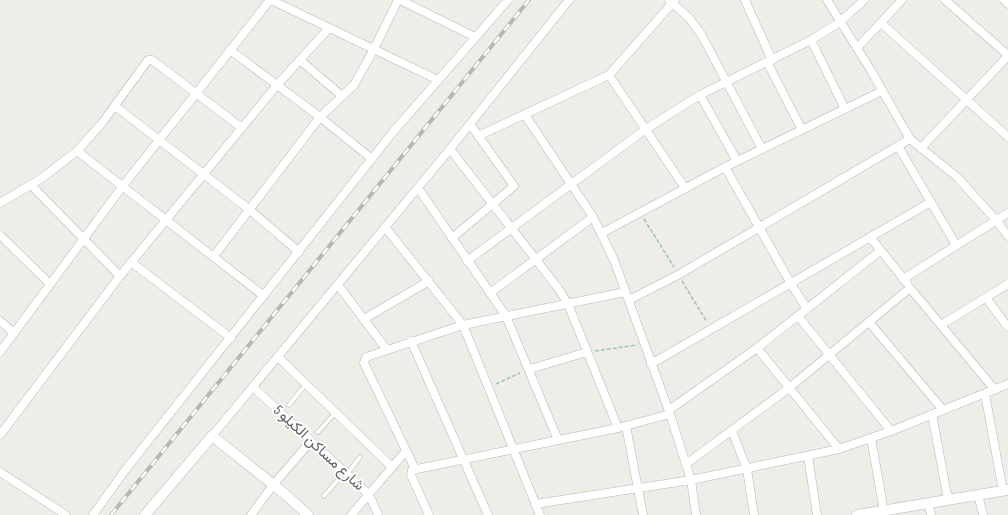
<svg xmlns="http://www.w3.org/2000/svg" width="1008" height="515" font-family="'Sofia Sans Condensed',Vazirmatn,sans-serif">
  <rect width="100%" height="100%" fill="#efede7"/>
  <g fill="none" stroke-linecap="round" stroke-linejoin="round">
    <!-- service casing -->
    <g stroke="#b4b7ba" stroke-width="5">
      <g id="service">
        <path d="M289 405 306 384"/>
        <path d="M318 432 336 412"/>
        <path d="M347 474 360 457"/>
        <path d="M324 496 345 472"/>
      </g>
    </g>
    <!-- minor casing -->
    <g stroke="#b4b7ba" stroke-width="9">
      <g id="minor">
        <path d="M271 0 438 80"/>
        <path d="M400 0 475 37"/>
        <path d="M669 0 689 18 701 34 762 149"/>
        <path d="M745 0 772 60"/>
        <path d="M827 0 870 69 910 139 957 177 996 220 1008 236"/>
        <path d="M945 0 1008 55"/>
        <path d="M1004 0 1008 4"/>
        <path d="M881 23 1008 137"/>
        <path d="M811 40 845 109"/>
        <path d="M857 48 902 0"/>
        <path d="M230 50 320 117 372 159"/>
        <path d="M300 60 342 96"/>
        <path d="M767 62 802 130"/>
        <path d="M609 75 685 188"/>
        <path d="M700 95 737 161"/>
        <path d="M115 106 250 210 299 252"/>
        <path d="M525 115 593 217 614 260 670 414 691 480 696 515"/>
        <path d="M478 136 609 75 675 0"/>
        <path d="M898 146 956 245"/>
        <path d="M921 148 1008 56"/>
        <path d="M450 149 558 288 568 304 618 428"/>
        <path d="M77 151 264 296"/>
        <path d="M725 167 790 282 807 309"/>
        <path d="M31 185 120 276"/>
        <path d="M418 188 506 316 558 440"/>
        <path d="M0 203 42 178 77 151 102 123 148 60H152L242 128"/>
        <path d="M385 227 463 325 540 515"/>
        <path d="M602 233 725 167 882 91"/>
        <path d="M0 235 50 284"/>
        <path d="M870 237 907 283"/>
        <path d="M452 238 514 186 470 124"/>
        <path d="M214 256 320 117 354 85 374 49 398 0"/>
        <path d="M467 261 646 129 700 95 811 40 840 22 864 0"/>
        <path d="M131 262 231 338"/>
        <path d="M903 279 1008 213"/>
        <path d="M338 285 387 350"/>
        <path d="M490 293 593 217"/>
        <path d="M986 298 1008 327"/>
        <path d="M629 300 678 275 910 139"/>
        <path d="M798 316 891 431"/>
        <path d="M364 319 429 281"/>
        <path d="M0 321 14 333"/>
        <path d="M869 322 943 410"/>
        <path d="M941 325 1008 284"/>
        <path d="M411 341 488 515"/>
        <path d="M757 348 839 449"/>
        <path d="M0 352 122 187 270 0"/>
        <path d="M278 357 392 467"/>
        <path d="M651 364 931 202"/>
        <path d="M530 369 587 352"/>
        <path d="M253 387 365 491 372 501 378 515"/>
        <path d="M985 394 1003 491"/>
        <path d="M669 410 757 348 880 251"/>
        <path d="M932 414 948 500"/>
        <path d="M626 426 643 515"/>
        <path d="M732 431 747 469 754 515"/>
        <path d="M0 435 120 276 277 85 329 28"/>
        <path d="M212 436 450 149 569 0"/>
        <path d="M871 438 884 511"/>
        <path d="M808 456 817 515"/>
        <path d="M686 464 789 388 910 288 995 390"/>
        <path d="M415 469 366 367 364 363 366 357 463 325 625 292"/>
        <path d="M0 472 66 515"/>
        <path d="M978 495 983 515"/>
        <path d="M928 503 931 515"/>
        <path d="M535 504 691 480 839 449 891 431 1008 384"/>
        <path d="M93 515 126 469 393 132 508 0"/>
        <path d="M251 515 273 485 311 441"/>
        <path d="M351 515 406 451"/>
        <path d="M429 515 411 475 412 470 618 428 670 414"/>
      </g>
    </g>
    <!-- tertiary casing -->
    <g stroke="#b4b7ba" stroke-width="11">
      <g id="tertiary">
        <path d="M145 515 212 436 285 494 308 515"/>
        <path d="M857 515 1008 490"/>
      </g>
    </g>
    <!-- path -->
    <g stroke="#9fc5a9" stroke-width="1.5" stroke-dasharray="4 2" stroke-linecap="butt">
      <path d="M644 219 674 267"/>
      <path d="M682 281 707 322"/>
      <path d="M595 351 637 345"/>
      <path d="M496 384 520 373"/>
    </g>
    <!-- service -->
    <use href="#service" stroke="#fff" stroke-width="4"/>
    <!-- minor -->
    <use href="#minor" stroke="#fff" stroke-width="8"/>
    <!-- tertiary -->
    <use href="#tertiary" stroke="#fff" stroke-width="10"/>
    <!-- rail casing -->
    <g stroke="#b5b6b6" stroke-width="4">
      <path id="rail" d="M111 515 529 0"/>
    </g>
    <!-- rail -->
    <use href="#rail" stroke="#fff" stroke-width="2.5" stroke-dasharray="8" stroke-linecap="butt"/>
  </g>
  <g text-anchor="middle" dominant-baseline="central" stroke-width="3.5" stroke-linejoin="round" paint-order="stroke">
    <!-- street labels -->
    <g font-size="15" fill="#5e6266" stroke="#fff">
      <text transform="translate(319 448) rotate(43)">شارع مساكن الكيلو 5</text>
    </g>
  </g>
</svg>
